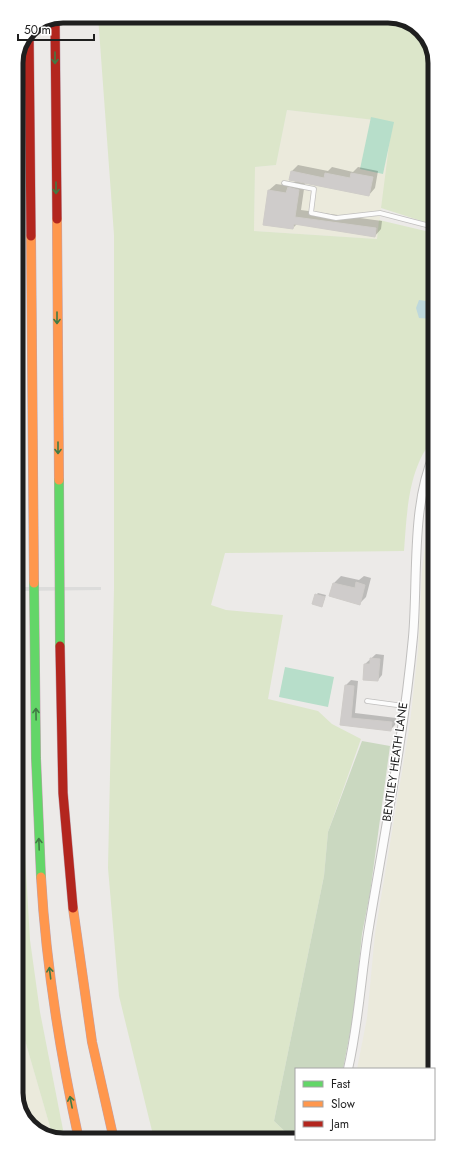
<svg xmlns="http://www.w3.org/2000/svg" width="451" height="1156" font-family="Jost,sans-serif">
  <rect width="100%" height="100%" fill="#eceae8"/>
  <!-- farmland -->
  <g fill="#ebeadc">
    <path d="M287 110 393 122 377 239 254 231 255 167 276 165Z"/>
    <path d="M434 477 435 1093 434 1096V1069H357L367 1018 375 934 410 723 418 651 422 570Z"/>
    <path d="M18 1016 53 1137 32 1128 18 1105Z"/>
  </g>
  <!-- grass -->
  <g fill="#dce6ca">
    <path d="M98 16H391L419 28 433 51 434 225 381 208 392 122 287 110 276 165 255 167 254 231 377 239 379 220 434 233V438C408 468 407 512 404 551L225 553 211 605 226 610 283 615 268 699 318 711 332 724 361 739 328 832 324 876 274 1121 293 1139H154L119 996 108 868 114 588V235Z"/>
    <path d="M16 292 24 838 30 940 40 1012 65 1140 53 1137 18 1016Z"/>
  </g>
  <!-- forest -->
  <path fill="#cad8c0" d="M362 741 390 746 370 893 362 934 354 1012 343 1069H296V1139H293L274 1121 324 876 328 832Z"/>
  <!-- pitch -->
  <g fill="#b7deca">
    <path d="M371 117 394 122 383 174 360 169Z"/>
    <path d="M285 667 334 677 328 707 279 697Z"/>
  </g>
  <!-- water -->
  <path fill="#bed8dc" d="M419 300 434 302V319L419 318 416 308Z"/>
  <!-- pier -->
  <path fill="#dcdcdb" d="M17 587H101V590L17 591Z"/>
  <!-- shadow -->
  <g fill="#0003">
    <path d="M298 165 328 171 332 167 353 172 358 167 378 171 375 188 369 195 305 182 301 210 382 221 381 229 375 236 297 224 293 228 269 190 276 184 290 186 296 181 292 171Z"/>
    <path d="M341 576 359 580 364 576 371 578 366 597 359 604 331 595 334 583Z"/>
    <path d="M318 593 326 595 322 606 316 595Z"/>
    <path d="M376 654 384 655 382 675 378 680 365 664Z"/>
    <path d="M351 680 358 681 355 713 396 718 395 725 390 730 342 724 346 685Z"/>
  </g>
  <!-- building -->
  <g fill="#cfcccb" stroke="#cfccc9">
    <path d="M291 171 324 178 325 173 350 178 351 173 373 177 369 196 289 180Z"/>
    <path d="M288 187 299 190 295 217 376 228 375 237 294 224 293 229 263 225 268 190 286 193Z"/>
    <path d="M356 582 365 585 360 605 329 596 333 583 355 588Z"/>
    <path d="M315 594 325 597 322 607 312 604Z"/>
    <path d="M370 658 380 659 378 681 363 680 364 664H370Z"/>
    <path d="M345 685 354 686 351 718 392 722 391 731 340 725Z"/>
  </g>
  <g fill="none" stroke-linecap="round" stroke-linejoin="round">
    <!-- lane casing -->
    <g stroke="#c0bfbe" stroke-width="5.5">
      <g id="lane">
        <path d="M284 183 314 189 311 213 336 218 380 213 434 227"/>
        <path d="M367 701 404 706"/>
      </g>
    </g>
    <!-- street casing -->
    <g stroke="#c0bfbe" stroke-width="10">
      <path id="street" d="M348 1069C359 1022 361 974 369 927 385 831 404 734 413 637 418 581 411 506 434 454"/>
    </g>
    <!-- fast casing -->
    <g stroke="#bea1ad" stroke-width="10">
      <g id="fast">
        <path d="M59 480 60 646"/>
        <path d="M34 583 36 758 41 877"/>
      </g>
    </g>
    <!-- slow casing -->
    <g stroke="#bea1ad" stroke-width="10">
      <g id="slow">
        <path d="M57 219 59 480"/>
        <path d="M31 236 34 583"/>
        <path d="M41 877C46 966 60 1053 79 1140"/>
        <path d="M73 908 92 1042 114 1140"/>
      </g>
    </g>
    <!-- jam casing -->
    <g stroke="#bea1ad" stroke-width="10">
      <g id="jam">
        <path d="M55 19 57 219"/>
        <path d="M29 32 31 236"/>
        <path d="M60 646 63 793 73 908"/>
      </g>
    </g>
    <!-- lane -->
    <use href="#lane" stroke="#fcfcfc" stroke-width="4"/>
    <!-- street -->
    <use href="#street" stroke="#fcfcfc" stroke-width="8"/>
    <!-- fast -->
    <use href="#fast" stroke="#63d668" stroke-width="9"/>
    <!-- slow -->
    <use href="#slow" stroke="#ff974d" stroke-width="9"/>
    <!-- jam -->
    <use href="#jam" stroke="#b3261e" stroke-width="9"/>
  </g>
  <!-- one-way arrows -->
  <defs><path id="oneway-shaft" d="M-6 0H5M1.5-3L5.5 0L1.5 3" fill="none" stroke-width="1.6" stroke-linecap="round" stroke-linejoin="round"/></defs>
  <g stroke="#417a44">
    <use href="#oneway-shaft" transform="translate(55 58) rotate(90)"/>
    <use href="#oneway-shaft" transform="translate(56 188) rotate(90)"/>
    <use href="#oneway-shaft" transform="translate(57 318) rotate(90)"/>
    <use href="#oneway-shaft" transform="translate(58 448) rotate(90)"/>
    <use href="#oneway-shaft" transform="translate(36 714) rotate(-91)"/>
    <use href="#oneway-shaft" transform="translate(39 844) rotate(-92)"/>
    <use href="#oneway-shaft" transform="translate(50 973) rotate(-97)"/>
    <use href="#oneway-shaft" transform="translate(71 1102) rotate(-101)"/>
  </g>
  <g text-anchor="middle" dominant-baseline="central" stroke-width="3" stroke-linejoin="round" paint-order="stroke">
    <!-- street labels -->
    <g font-size="12" fill="#1f1f1f" stroke="#fff">
      <text transform="translate(395 762) rotate(-82)">BENTLEY HEATH LANE</text>
    </g>
  </g>
  <!-- crop -->
  <path d="M0 0H451V1156H0ZM63 23H388A40 40 0 0 1 428 63V1093A40 40 0 0 1 388 1133H63A40 40 0 0 1 23 1093V63A40 40 0 0 1 63 23Z" fill="#fff" fill-rule="evenodd"/>
  <path fill="none" stroke="#1f1f1f" stroke-width="5" d="M63 23H388A40 40 0 0 1 428 63V1093A40 40 0 0 1 388 1133H63A40 40 0 0 1 23 1093V63A40 40 0 0 1 63 23Z"/>
  <!-- legend -->
  <rect x="295" y="1068" width="140" height="72" fill="#ffffff" stroke="#a5a5a5"/>
  <rect x="303" y="1081" width="20" height="6" fill="#63d668" stroke="#a5a5a5"/>
  <text x="331" y="1088" font-size="12" fill="#1f1f1f">Fast</text>
  <rect x="303" y="1101" width="20" height="6" fill="#ff974d" stroke="#a5a5a5"/>
  <text x="331" y="1108" font-size="12" fill="#1f1f1f">Slow</text>
  <rect x="303" y="1121" width="20" height="6" fill="#b3261e" stroke="#a5a5a5"/>
  <text x="331" y="1128" font-size="12" fill="#1f1f1f">Jam</text>
  <!-- scale -->
  <path d="M18 34v6h76v-6" fill="none" stroke="#1f1f1f" stroke-width="2"/>
  <text x="24" y="34" font-size="12" fill="#1f1f1f" stroke="#ffffff" stroke-width="3" paint-order="stroke">50 m</text>
</svg>
